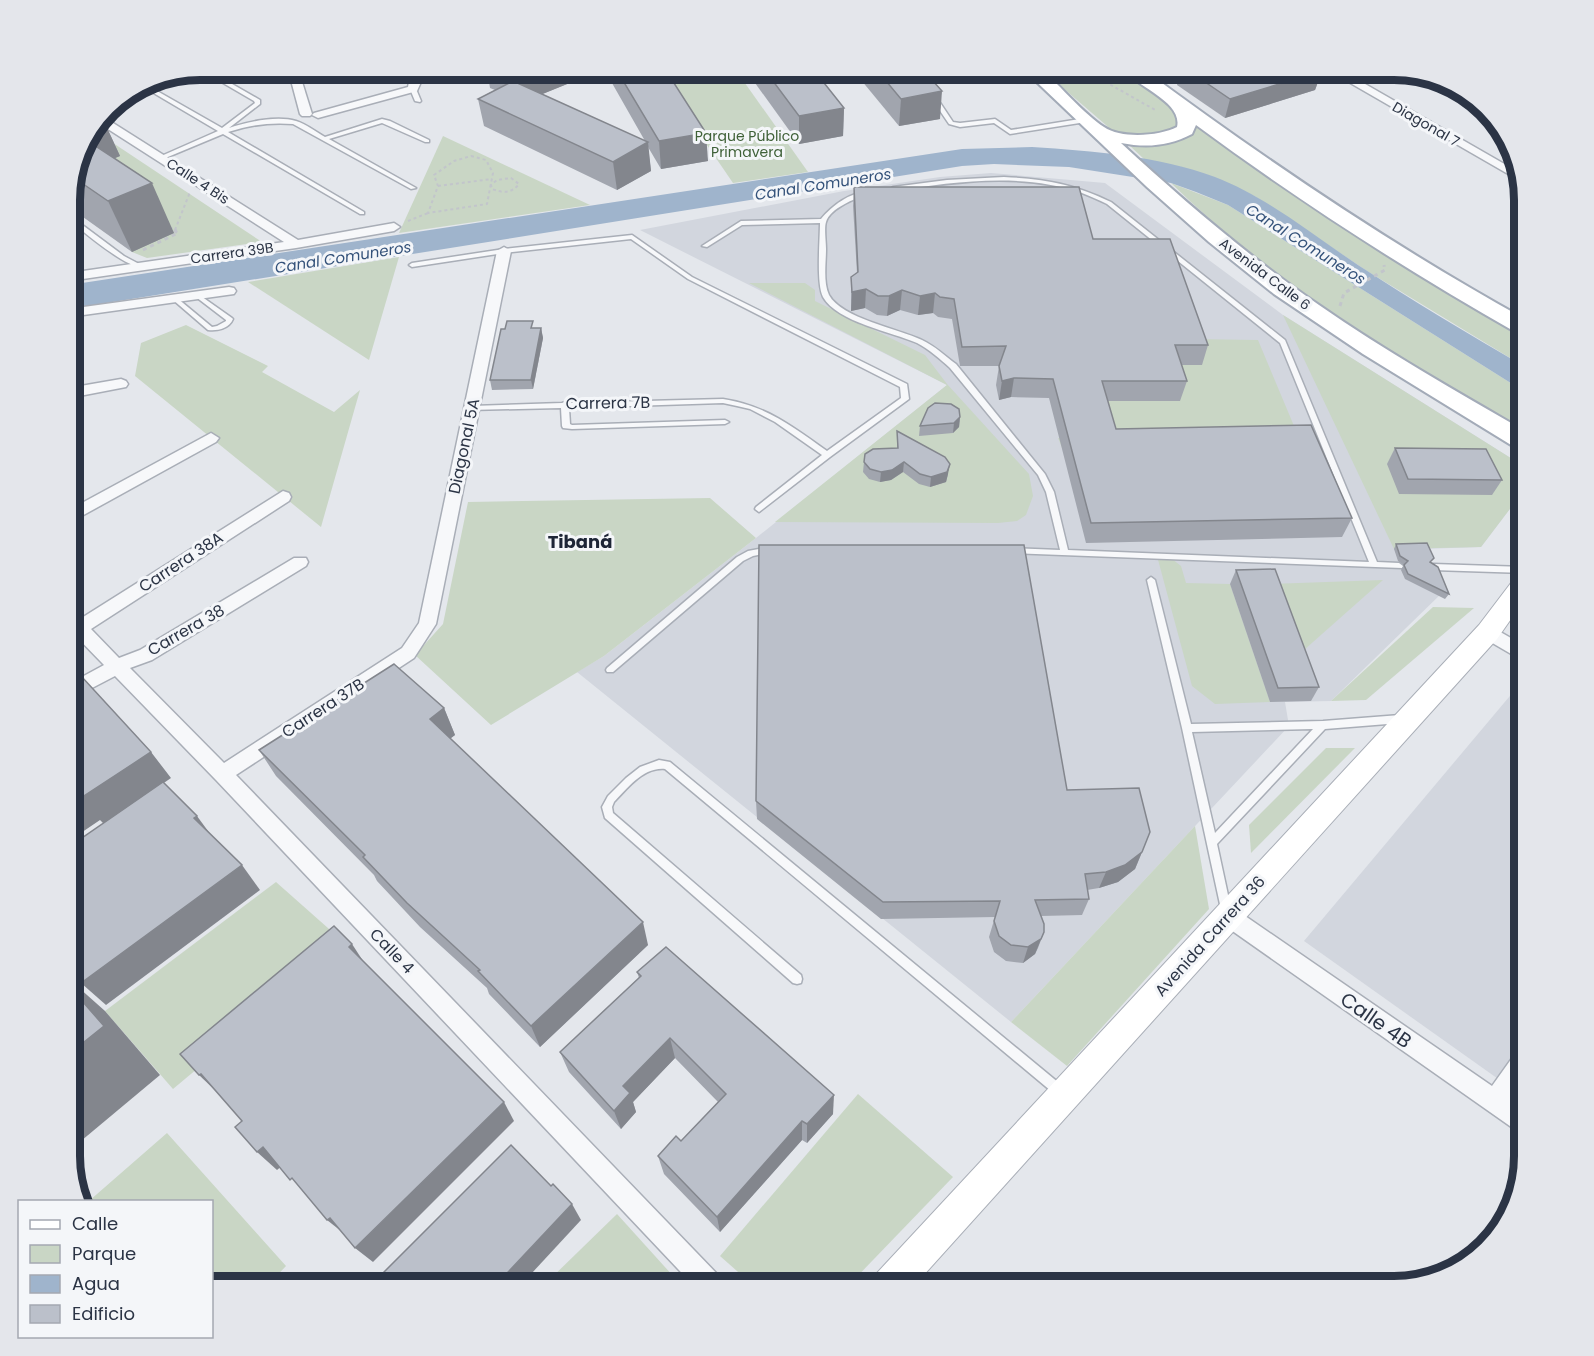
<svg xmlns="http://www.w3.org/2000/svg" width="1594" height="1356" font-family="Poppins,sans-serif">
  <rect width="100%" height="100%" fill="#e4e7ec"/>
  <!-- built -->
  <g fill="#d2d6de">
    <path d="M991 173 1105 183 1283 315 1525 467V489L1481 547 1420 549 1443 592 1331 701 1285 702 1289 726 1011 1022 577 672 604 656 756 538 947 385 640 230 844 191 940 177Z"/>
    <path d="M1525 678V1098L1304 941Z"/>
  </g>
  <!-- green -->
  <g fill="#c9d6c5">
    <path d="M655 69H735L808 172 733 183Z"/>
    <path d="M1041 69H1118L1179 113 1181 126C1162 138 1135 138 1114 132Z"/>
    <path d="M1195 125 1278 182 1525 335V367L1367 271 1256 197 1216 178 1181 167 1145 160 1129 145C1153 147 1181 145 1195 125Z"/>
    <path d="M92 129 262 242 147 258 132 252Z"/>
    <path d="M443 136 590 205 399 233Z"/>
    <path d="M1171 183 1228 205 1525 392V431C1401 358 1274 284 1171 183Z"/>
    <path d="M399 257 369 360 248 282Z"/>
    <path d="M749 283H805L815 290V301L925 355 947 384 1029 474 1033 496 1026 515 1017 521 998 523 775 522 947 385Z"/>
    <path d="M1283 315 1525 467V489L1481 547 1394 549Z"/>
    <path d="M186 325 268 366 262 372 334 412 360 390 321 527 135 376 141 343Z"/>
    <path d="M1193 339 1258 340 1302 445 1063 450 1058 438 1107 437 1090 372Z"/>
    <path d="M710 498 756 538 604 656 491 725 415 655 443 624 468 502Z"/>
    <path d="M1167 555 1181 566 1186 583 1230 584 1270 702 1215 704 1192 686 1157 556Z"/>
    <path d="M1383 580 1295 658 1268 584Z"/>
    <path d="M1433 607 1474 608 1366 700 1331 701Z"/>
    <path d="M1326 748H1355L1251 853 1249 825Z"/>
    <path d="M1195 826 1209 909 1067 1066 1011 1022Z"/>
    <path d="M276 882 346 944 173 1089 105 1011Z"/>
    <path d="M858 1094 953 1177 847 1287H755L720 1256Z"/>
    <path d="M167 1133 286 1266 266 1287H212V1202L89 1201Z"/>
    <path d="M617 1214 683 1287H542Z"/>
  </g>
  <!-- water -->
  <path fill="#9fb4cc" d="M1032 147C1093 151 1158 156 1215 177 1267 197 1313 235 1358 265 1413 301 1469 334 1525 367V392L1228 205 1196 192 1171 183 1069 167 994 164 962 166 69 309V285L962 149Z"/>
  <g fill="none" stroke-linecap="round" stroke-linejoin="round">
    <!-- service casing -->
    <g stroke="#a9aeb7" stroke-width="3">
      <g id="service">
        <path d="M199 69H206L260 100V104L229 128C247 122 277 115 296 121 306 124 316 132 325 137L382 119 390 121 429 140V142H425L382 123 329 139 416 188 411 189 293 124C270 122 250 125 228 132L364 212V214H360L223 134 163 159H159V157L218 131 140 85 143 83 222 128 255 103 254 101Z"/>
        <path d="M411 88 416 89 421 101 420 102 415 101 410 89Z"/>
        <path d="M933 98H937L953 122 960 123 995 119 1011 130 1086 118 1089 120 1086 122 1010 134 994 123 960 127 949 124 932 99Z"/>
        <path d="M1004 177C1045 179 1074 184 1111 202L1285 340 1377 562 1399 563 1403 566 1402 568 1010 553 1009 551 1013 548 1060 550 1046 492 1038 475 950 368C940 359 929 349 917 343 892 332 837 322 823 297 816 284 820 239 820 223L742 225 707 247 702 246 741 221 821 219C832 206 850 192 867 192V194C855 199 830 208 826 222 824 228 826 242 826 249 826 263 823 282 829 295 841 318 899 329 922 340 935 346 945 356 956 364L1045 474 1054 492 1068 550 1369 562 1280 343 1107 204C1099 200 1090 196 1082 193 1021 172 954 182 893 191L890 189 893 187 947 180Z"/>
        <path d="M69 215 124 256 141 265V267C125 267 84 232 69 220Z"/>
        <path d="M632 235 692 277 907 384 909 399 830 457 759 512 755 509 756 507 822 455 775 422 750 409 737 406 723 403 569 408 570 424 572 425 725 420 729 422 725 424 572 429 563 428 562 426 561 408 469 410V406H472L562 403 565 402 568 403 723 399C767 406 792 426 827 451L901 398 900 387 688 279 631 239 504 253 412 267 409 265 412 263 504 249Z"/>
        <path d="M198 294 232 318 233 319C229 329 217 331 208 330L172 299 173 298H177L212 327 217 326 226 321V320L196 297 195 296Z"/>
        <path d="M769 547 772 548 773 550 772 552 753 556 743 561 613 672H607L606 670 607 668 737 557 748 551Z"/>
        <path d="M1433 564 1525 567V573L1433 570 1429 567Z"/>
        <path d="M1151 577 1155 580 1191 724 1323 721 1400 715 1403 716 1405 719 1403 722 1400 723 1325 729 1217 844 1231 909 1230 912 1226 914 1222 912 1221 909 1182 728 1147 580ZM1313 729 1215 833 1192 732Z"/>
        <path d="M659 760 670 762 1065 1088 1067 1092 1065 1096 1061 1098 1057 1096 665 769C643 767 628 788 614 802L612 807 613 813 801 975 802 979 801 983 797 984 793 983 605 818 602 807 608 796 626 778 640 767Z"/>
      </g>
    </g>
    <!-- minor casing -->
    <g stroke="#a9aeb7" stroke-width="3">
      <g id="minor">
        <path d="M288 69H298L312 114 310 116H302L300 114Z"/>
        <path d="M406 69H416L421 82 417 91 318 118 312 115 314 113 408 87 409 82Z"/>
        <path d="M1326 69H1339L1520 173 1522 182Z"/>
        <path d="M102 116 298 240 394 223 400 227 394 231 296 248 69 281V273L284 242 97 122Z"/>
        <path d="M504 247 511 251 436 624 414 658 236 775 721 1278 725 1287H695L216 780 115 676 69 700V684L104 665 69 629V612L80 619 283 491 289 493 291 497 289 501 91 629 119 658 140 650 294 558H306L308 562 306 566 152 660 130 668 224 763 402 648 419 623 497 251Z"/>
        <path d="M229 287 234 288 236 291 234 294 69 317V309Z"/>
        <path d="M121 379 126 381 128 384 126 387 69 398V388Z"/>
        <path d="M211 433 219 438 216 442 69 523V510Z"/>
        <path d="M1488 625 1525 646V662L1482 637 1479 632 1482 627Z"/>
        <path d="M1228 907 1235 909 1492 1086 1517 1051 1525 1048V1078L1511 1099 1525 1109V1135L1517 1131 1221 923 1218 916 1221 909Z"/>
      </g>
    </g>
    <!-- secondary casing -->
    <g stroke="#a9aeb7" stroke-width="2">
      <path id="secondary" d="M1525 572V599L1497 639 913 1287H871L876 1274 1479 625 1517 575Z"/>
    </g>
    <!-- primary casing -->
    <g stroke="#a3abb8" stroke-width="4">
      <path id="primary" d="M1023 69H1042C1060 86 1084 114 1104 127 1121 139 1160 136 1177 127 1183 102 1137 87 1123 69H1143C1266 160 1391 245 1525 319V335L1517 333C1406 270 1299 201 1196 125L1192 134C1169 146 1147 148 1121 143 1184 201 1249 257 1319 305 1385 351 1456 391 1525 431V450L1516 448 1363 354 1274 294 1209 242 1147 187Z"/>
    </g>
    <!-- path-far1 -->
    <g stroke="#c2c5cb" stroke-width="2" stroke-dasharray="3 3" stroke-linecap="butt">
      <path d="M1092 69 1111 85 1157 111"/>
      <path d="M471 156 486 160 493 173 487 204 428 213 438 186 434 175 454 161Z"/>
      <path d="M511 178 519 184C511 194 503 193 492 189L491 185 497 180Z"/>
      <path d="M438 186 492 179"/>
      <path d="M408 221 428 213"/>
      <path d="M170 227 174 230"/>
      <path d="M175 230 190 192"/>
    </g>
    <!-- path -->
    <g stroke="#c2c5cb" stroke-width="3" stroke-dasharray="4 4" stroke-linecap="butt">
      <path d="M175 231 176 229"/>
      <path d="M143 250 178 233 172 229"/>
      <path d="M1340 306 1344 293 1385 270 1384 265"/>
    </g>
    <!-- service -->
    <use href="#service" fill="#f7f8fa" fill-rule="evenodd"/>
    <!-- minor -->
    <use href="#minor" fill="#f7f8fa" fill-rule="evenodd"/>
    <!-- secondary -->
    <use href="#secondary" fill="#fff" fill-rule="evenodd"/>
    <!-- primary -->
    <use href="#primary" fill="#fff" fill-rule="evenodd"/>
  </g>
  <!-- wall -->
  <g fill="#a1a5ae">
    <path d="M487 69H586L587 76 542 94 645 141 604 69H665L708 161 661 169 648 147 651 171 617 190 484 126 478 99 495 90 490 88Z"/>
    <path d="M745 69H813L844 108 843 136 799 144Z"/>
    <path d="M852 69H922L940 119 899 126Z"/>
    <path d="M1180 69H1318L1322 71 1315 90 1225 118 1177 85Z"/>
    <path d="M102 117 120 156 115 158 174 233 132 252 69 207V190L82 142Z"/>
    <path d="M854 187 1093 239 1208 345 1202 365H1181L1187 381 1180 401H1108L1116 429 1352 518 1342 537 1086 543 1049 398 1011 397 999 400 996 385 999 366H960L952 319 938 317 933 313 918 315 900 310 887 316 877 315 865 308 851 311V277L857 273 853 206Z"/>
    <path d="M534 328H541L543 338 533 389 492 390 490 380Z"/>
    <path d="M960 417 959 427 953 433 919 436 920 426Z"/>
    <path d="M897 431 948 474 946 482 930 487 919 484 903 472 891 480 880 482 869 479 863 472 864 462 897 448Z"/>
    <path d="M1395 448 1502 480 1492 495 1399 494 1387 464Z"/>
    <path d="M1396 544 1431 563 1449 594 1445 599 1405 579 1401 570 1404 565 1398 561 1394 549Z"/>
    <path d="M1236 570 1319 687 1311 701 1270 702 1230 584Z"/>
    <path d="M444 708 455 735 450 738 648 945 540 1047 489 994 487 988 420 927 377 881 374 875 276 776 259 750Z"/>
    <path d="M1067 790 1142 852 1135 869 1118 882 1099 888 1087 890 1089 899 1082 915 1041 916 1044 932 1038 948 1035 954 1023 963 1006 961 994 952 989 937 995 917 881 919 757 819 756 801Z"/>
    <path d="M637 972 833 1114 807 1143 802 1140 720 1232 664 1174 658 1156 681 1141 718 1102 675 1058 633 1102 636 1112 621 1129 569 1072 560 1052 639 978Z"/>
  </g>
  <!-- shaded-wall -->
  <g fill="#83868d">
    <path d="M532 69H586L587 76 518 104 513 77Z"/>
    <path d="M1322 71 1315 90 1225 118 1230 99Z"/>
    <path d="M942 91 940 119 899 126 901 99Z"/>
    <path d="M844 108 843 136 799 144V116Z"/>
    <path d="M102 117 120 156 84 171 82 142Z"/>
    <path d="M706 133 708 161 661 169 659 141Z"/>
    <path d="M648 142 651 171 617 190 613 162Z"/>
    <path d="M152 183 174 233 132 252 108 201Z"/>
    <path d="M866 289 865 308 851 311 852 292Z"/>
    <path d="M902 290 900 310 887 316 889 296Z"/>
    <path d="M935 293 933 313 918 315 920 296Z"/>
    <path d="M541 328 543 338 533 389 531 380Z"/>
    <path d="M1014 378 1011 397 999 400 1002 381Z"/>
    <path d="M960 417 959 427 953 433 954 423Z"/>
    <path d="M904 462 903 472 891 480 880 482 881 472Z"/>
    <path d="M950 464 948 474 946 482 930 487 931 477Z"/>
    <path d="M444 708 455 735 441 746 430 719Z"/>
    <path d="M151 752 171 778 104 824 100 820 69 841V800Z"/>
    <path d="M197 816 216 842 194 818Z"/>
    <path d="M1142 852 1135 869 1118 882 1099 888 1106 872Z"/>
    <path d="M242 865 260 890 106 1005 81 983Z"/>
    <path d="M643 922 648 945 540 1047 531 1026Z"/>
    <path d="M1044 932 1035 954 1023 963 1028 947Z"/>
    <path d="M352 944 367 967 349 947Z"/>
    <path d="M69 979 105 1011 160 1075 69 1151Z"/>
    <path d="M670 1038 675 1058 633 1102 636 1112 621 1129 614 1111 623 1086Z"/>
    <path d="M201 1074 220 1095 199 1075Z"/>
    <path d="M834 1095 833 1114 807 1143V1124Z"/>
    <path d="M504 1102 514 1121 373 1262 355 1248Z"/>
    <path d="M802 1121V1140L720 1232 717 1217Z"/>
    <path d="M263 1147 283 1165 277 1170 257 1152Z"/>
    <path d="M572 1204 581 1220 519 1287H494Z"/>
    <path d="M330 1218 346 1235 327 1220Z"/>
  </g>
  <!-- building -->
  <g fill="#bbc0ca" stroke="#83868d" stroke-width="1.5">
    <path d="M500 69H532L513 77Z"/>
    <path d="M616 69H665L706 133 659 141Z"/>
    <path d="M764 69H813L844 108 799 116Z"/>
    <path d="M876 69H922L942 91 901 99Z"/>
    <path d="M1186 69H1318L1322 71 1230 99Z"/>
    <path d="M513 81 648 142 613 162 478 99Z"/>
    <path d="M85 139 152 183 108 201 73 177 82 142Z"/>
    <path d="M854 187H1079L1093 239H1170L1208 345H1175L1187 381H1102L1116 429 1311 425 1352 518 1091 523 1053 379 1014 378 1002 381 999 366 1006 346 962 347 954 299 940 297 935 293 920 296 902 290 889 296H878L866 289 852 292 851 277 858 272Z"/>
    <path d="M507 321H533L531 328H541L531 380H490L501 329H505Z"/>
    <path d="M935 403 951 404 959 409 960 417 954 423 920 426 928 408Z"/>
    <path d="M897 431 945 457 950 464 947 472 931 477 920 474 904 462 892 470 881 472 870 469 864 462 865 454 873 449 898 448Z"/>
    <path d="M1395 448 1486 449 1502 480 1408 479Z"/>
    <path d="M1427 543 1434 558 1430 562 1438 567 1449 594 1408 574 1404 565 1408 561 1400 556 1396 544Z"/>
    <path d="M759 545H1024L1067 790 1139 788 1150 832 1142 852 1125 865 1106 872 1085 874 1089 899 1035 900 1044 924V932L1041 939 1028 947 1011 945 999 936 994 921 1000 901 883 902 756 801Z"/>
    <path d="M1275 569 1319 687 1278 688 1236 570Z"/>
    <path d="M394 664 444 708 430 719 643 922 531 1026 478 971 480 970 407 903 363 857 365 855 259 750Z"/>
    <path d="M82 677 151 752 81 798 78 794 69 800V684Z"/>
    <path d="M163 782 197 816 194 818 242 865 81 983 69 969V847Z"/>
    <path d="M334 926 352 944 349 947 504 1102 355 1248 330 1218 327 1220 292 1178 290 1180 263 1147 257 1152 235 1127 242 1121 201 1074 199 1075 180 1054Z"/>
    <path d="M666 947 834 1095 807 1124 802 1121 717 1217 658 1156 676 1136 681 1141 726 1094 670 1038 623 1086 630 1093 614 1111 560 1052 641 976 637 972Z"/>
    <path d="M69 986 104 1026 69 1054Z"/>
    <path d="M511 1145 551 1186 553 1184 572 1204 494 1287H393L382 1274Z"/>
  </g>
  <g text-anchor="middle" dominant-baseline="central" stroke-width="6" stroke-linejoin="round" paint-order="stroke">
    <!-- far-street labels -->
    <g font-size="14" fill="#2b3445" stroke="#f4f6f9">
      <text transform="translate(1426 124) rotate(30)">Diagonal 7</text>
      <text transform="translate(198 181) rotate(33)">Calle 4 Bis</text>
      <text transform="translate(232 253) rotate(-8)">Carrera 39B</text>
      <text transform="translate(1265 274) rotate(37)">Avenida Calle 6</text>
    </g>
    <!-- far-park labels -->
    <g font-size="14" fill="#3f6138" stroke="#f4f6f9">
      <text x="747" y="136">Parque Público<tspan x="747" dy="16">Primavera</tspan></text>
    </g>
    <!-- far-water labels -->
    <g font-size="15" font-style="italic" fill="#34527a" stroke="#f4f6f9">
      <text transform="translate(823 184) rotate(-9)">Canal Comuneros</text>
      <text transform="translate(1306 244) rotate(32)">Canal Comuneros</text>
      <text transform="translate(343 257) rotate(-9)">Canal Comuneros</text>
    </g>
    <!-- street labels -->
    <g font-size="16" fill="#2b3445" stroke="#f4f6f9">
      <text transform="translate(608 403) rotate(-1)">Carrera 7B</text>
      <text transform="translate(464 446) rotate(-78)">Diagonal 5A</text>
      <text transform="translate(181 562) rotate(-33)">Carrera 38A</text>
      <text transform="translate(186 630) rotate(-30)">Carrera 38</text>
      <text transform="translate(323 708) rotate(-33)">Carrera 37B</text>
      <text transform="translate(1210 936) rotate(-48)">Avenida Carrera 36</text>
      <text transform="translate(392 951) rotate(46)">Calle 4</text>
    </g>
    <!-- neighbourhood labels -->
    <g font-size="18" font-weight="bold" fill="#1d2536" stroke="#f4f6f9">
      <text x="580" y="541">Tibaná</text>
    </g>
    <!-- near-street labels -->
    <g font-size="20" fill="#2b3445" stroke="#f4f6f9">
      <text transform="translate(1376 1020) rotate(35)">Calle 4B</text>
    </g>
  </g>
  <!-- crop -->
  <path d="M0 0H1594V1356H0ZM200 80H1394A120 120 0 0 1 1514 200V1156A120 120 0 0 1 1394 1276H200A120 120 0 0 1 80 1156V200A120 120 0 0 1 200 80Z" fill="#e4e6eb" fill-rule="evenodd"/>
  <path fill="none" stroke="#2b3445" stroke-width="8" d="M200 80H1394A120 120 0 0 1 1514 200V1156A120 120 0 0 1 1394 1276H200A120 120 0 0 1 80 1156V200A120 120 0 0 1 200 80Z"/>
  <!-- legend -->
  <rect x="18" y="1200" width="195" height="138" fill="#f4f6f9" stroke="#a4a8b1" stroke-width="1.5"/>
  <rect x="30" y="1220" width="30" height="9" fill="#ffffff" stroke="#a4a8b1" stroke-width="1.5"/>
  <text x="72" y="1230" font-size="18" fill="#2b3445">Calle</text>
  <rect x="30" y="1245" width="30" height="18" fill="#c9d6c5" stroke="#a4a8b1" stroke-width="1.5"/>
  <text x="72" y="1260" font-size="18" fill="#2b3445">Parque</text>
  <rect x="30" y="1275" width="30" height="18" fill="#9fb4cc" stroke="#a4a8b1" stroke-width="1.5"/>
  <text x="72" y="1290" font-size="18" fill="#2b3445">Agua</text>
  <rect x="30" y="1305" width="30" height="18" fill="#bbc0ca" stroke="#a4a8b1" stroke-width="1.5"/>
  <text x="72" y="1320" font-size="18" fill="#2b3445">Edificio</text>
</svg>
